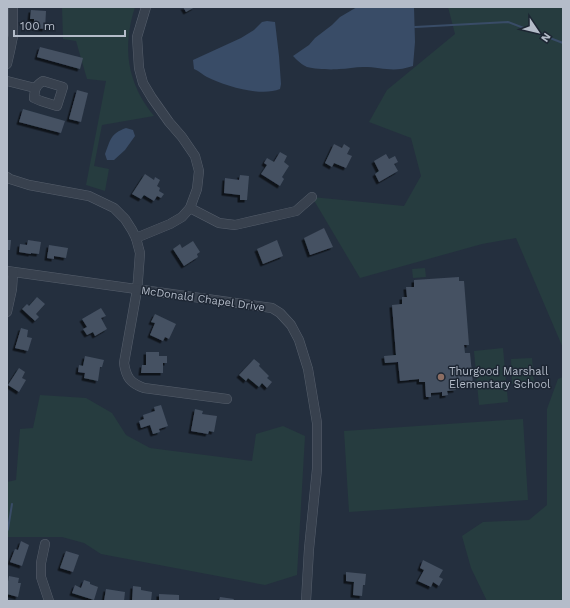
<svg xmlns="http://www.w3.org/2000/svg" width="570" height="608" font-family="'Work Sans',sans-serif">
  <defs>
    <filter id="shadow"><feDropShadow dx="-2.5" dy="2.5" stdDeviation="0" flood-color="#0009"/></filter>
  </defs>
  <rect width="100%" height="100%" fill="#242f3e"/>
  <!-- green -->
  <g fill="#263c3f">
    <path d="M62 7H135C122 48 127 83 154 116L102 125 94 166 109 169 105 191 86 185 106 81 87 79 76 41 63 39Z"/>
    <path d="M448 7H563V348L516 238 482 244 360 278 312 197 404 206 421 176 411 138 369 122 387 90 455 34Z"/>
    <path d="M425 268 426 277 413 278 412 269Z"/>
    <path d="M503 348 508 402 479 405 474 351Z"/>
    <path d="M532 358 534 383 512 384 511 359Z"/>
    <path d="M563 377V601H487L471 568 462 536 483 522 529 520 547 505V409L558 379Z"/>
    <path d="M40 395 86 398 112 413 126 435 150 448 252 461 256 434 283 426 305 436 297 575 265 585 101 554 84 543 62 537H8L7 540V482L16 480 20 429 33 428Z"/>
    <path d="M523 419 528 500 349 512 344 431Z"/>
  </g>
  <!-- water -->
  <g fill="#394c67">
    <path d="M357 7H414L415 42 413 66C392 73 383 67 363 67 355 67 347 69 339 69 331 70 315 69 307 67 302 65 297 60 293 56L309 45 315 38 332 25 340 17Z"/>
    <path d="M267 21 275 22 279 56 281 84 280 89C261 97 225 86 207 77 203 75 199 71 194 69L193 60 241 38 254 30 262 22Z"/>
    <path d="M126 128 133 130 135 136 125 150 114 160H107L105 154C111 139 110 134 126 128Z"/>
  </g>
  <g fill="none" stroke-linecap="round" stroke-linejoin="round">
    <!-- stream -->
    <g stroke="#394c67" stroke-width="2">
      <path d="M415 27 508 22 563 43"/>
      <path d="M7 531 8 529 12 504"/>
    </g>
  </g>
  <!-- building -->
  <g fill="#455162" filter="url(#shadow)">
    <path d="M183 7H195L186 12Z"/>
    <path d="M31 10 46 11 45 29 34 28V19H30Z"/>
    <path d="M40 47 83 58 80 69 37 57Z"/>
    <path d="M77 90 88 93 81 122 69 119Z"/>
    <path d="M23 109 65 121 61 133 19 122Z"/>
    <path d="M334 144 342 148 344 144 350 148 347 154 352 156 346 168 334 163 332 167 325 163Z"/>
    <path d="M280 152 287 156 284 162 289 166 282 177 284 179 280 186 261 174 267 165 264 163 267 158 274 162Z"/>
    <path d="M386 154 389 159 395 156 398 162 394 164 398 171 379 182 375 174 379 171 374 161Z"/>
    <path d="M145 174 154 180 155 177 160 180 157 186 160 188 159 191 164 194 161 198 157 196 154 201 144 195 141 199 132 194Z"/>
    <path d="M240 175 249 176 247 200H240V195L224 193 225 178 239 180Z"/>
    <path d="M324 228 333 247 310 255 304 238Z"/>
    <path d="M7 240H11L10 250H7Z"/>
    <path d="M28 240 41 242 39 254 31 253V254L19 252 20 244 27 245Z"/>
    <path d="M277 240 283 256 263 264 257 249Z"/>
    <path d="M193 241 200 252 197 254 198 257 184 266 173 249 180 244 182 248Z"/>
    <path d="M49 245 68 248 66 258 54 256V259L47 258Z"/>
    <path d="M459 277V281H464L469 345H464L465 353H470L473 384 455 385 456 390 447 391 448 395 442 396V392L431 393V397H426L425 382H419V379L400 381 398 362 385 363 384 356 396 355 392 305 402 304V297H407L406 287H414V280Z"/>
    <path d="M37 297 45 304 36 314 39 317 35 321 22 309 27 304 29 306Z"/>
    <path d="M101 308 106 316 101 318 107 329 95 336 93 332 87 335 83 329 87 327 82 319Z"/>
    <path d="M155 314 176 324 169 339 165 337 163 341 150 335 155 323 151 322Z"/>
    <path d="M21 328 28 330 27 337 32 338 28 351 15 348Z"/>
    <path d="M146 352H159V356H167V363H163V373H141L142 365H146Z"/>
    <path d="M85 356 104 360 102 367H100L98 381 84 378 85 373 78 372 79 365 83 366Z"/>
    <path d="M254 359 260 364 259 366 269 376 267 378 272 382 267 388 262 383 259 387 248 378 246 381 239 375Z"/>
    <path d="M19 368 25 372 22 378 26 380 19 392 8 385Z"/>
    <path d="M161 405 168 426 159 429 160 432 153 434 150 425 141 428 139 421 144 419 143 415 155 411 154 407Z"/>
    <path d="M195 409 203 411 202 414 217 416 214 432 209 431 208 434 191 431Z"/>
    <path d="M21 541 29 545 22 566 10 562 15 549 18 550Z"/>
    <path d="M66 551 79 555 73 572 60 568Z"/>
    <path d="M423 560 443 570 439 577 443 579 439 586 433 582 431 587 418 581 424 570 420 568Z"/>
    <path d="M346 572 366 574 365 585H363L362 596 353 595 354 582 346 581Z"/>
    <path d="M9 576 19 578 18 583H21L18 597 7 594V587Z"/>
    <path d="M84 580 90 582V584L98 587 94 600 72 593 75 585 81 588Z"/>
    <path d="M133 586 141 587V590L152 592 151 601H132Z"/>
    <path d="M106 589 125 592 124 601 113 600 112 601H104Z"/>
    <path d="M159 594 179 595V601H159Z"/>
    <path d="M220 597 234 599 233 601H219Z"/>
  </g>
  <g fill="none" stroke-linecap="round" stroke-linejoin="round">
    <!-- minor casing -->
    <g stroke="#565f6c" stroke-width="10">
      <g id="minor">
        <path d="M7 64 10 51 13 36V7"/>
        <path d="M7 81 35 88"/>
        <path d="M43 81 63 87 57 106 41 101 34 98C35 89 35 86 43 81Z"/>
        <path d="M7 177 10 179 29 185 89 196 114 208 125 219 132 230 136 238 140 253 138 280 137 290 124 363C126 377 130 383 144 388L227 399"/>
        <path d="M190 208 219 223 235 225 296 211 312 197"/>
        <path d="M136 238 170 224 182 217 190 208 197 189 199 171 195 156 182 137 169 122 152 98 143 83 139 68 137 37 146 7"/>
        <path d="M7 271 272 308 280 313 291 325 299 340 308 369 317 423V469L309 549 306 601"/>
        <path d="M7 312 12 289 13 272"/>
        <path d="M45 544 41 563V577L49 601"/>
      </g>
    </g>
    <!-- minor -->
    <use href="#minor" stroke="#38414e" stroke-width="9"/>
  </g>
  <!-- markers -->
  <circle fill="#8d6e63" stroke="#1d2633" stroke-width="1.5" cx="441" cy="377" r="4"/>
  <g text-anchor="middle" dominant-baseline="central" stroke-width="3" stroke-linejoin="round" paint-order="stroke">
    <!-- street labels -->
    <g font-size="11" fill="#b4bcc9" stroke="#1d2633">
      <text transform="translate(203 299) rotate(8)">McDonald Chapel Drive</text>
    </g>
    <!-- poi labels -->
    <g font-size="11" fill="#b4bcc9" stroke="#1d2633" text-anchor="start">
      <text x="449" y="371">Thurgood Marshall<tspan x="449" dy="13">Elementary School</tspan></text>
    </g>
  </g>
  <!-- border -->
  <rect width="570" height="608" fill="none" stroke="#b4bcc9" stroke-width="16"/>
  <!-- north arrow -->
  <g transform="translate(538 32) rotate(125)" stroke="#1d2633" stroke-width="3" paint-order="stroke">
  <path d="M0-3L7 15L0 10L-7 15Z" fill="#b4bcc9"/>
  <text y="-6" font-size="11" font-weight="bold" text-anchor="middle" fill="#b4bcc9">N</text>
  </g>
  <!-- scale -->
  <path d="M14 30v6h111v-6" fill="none" stroke="#b4bcc9" stroke-width="2"/>
  <text x="20" y="30" font-size="12" fill="#b4bcc9" stroke="#1d2633" stroke-width="3" paint-order="stroke">100 m</text>
</svg>
